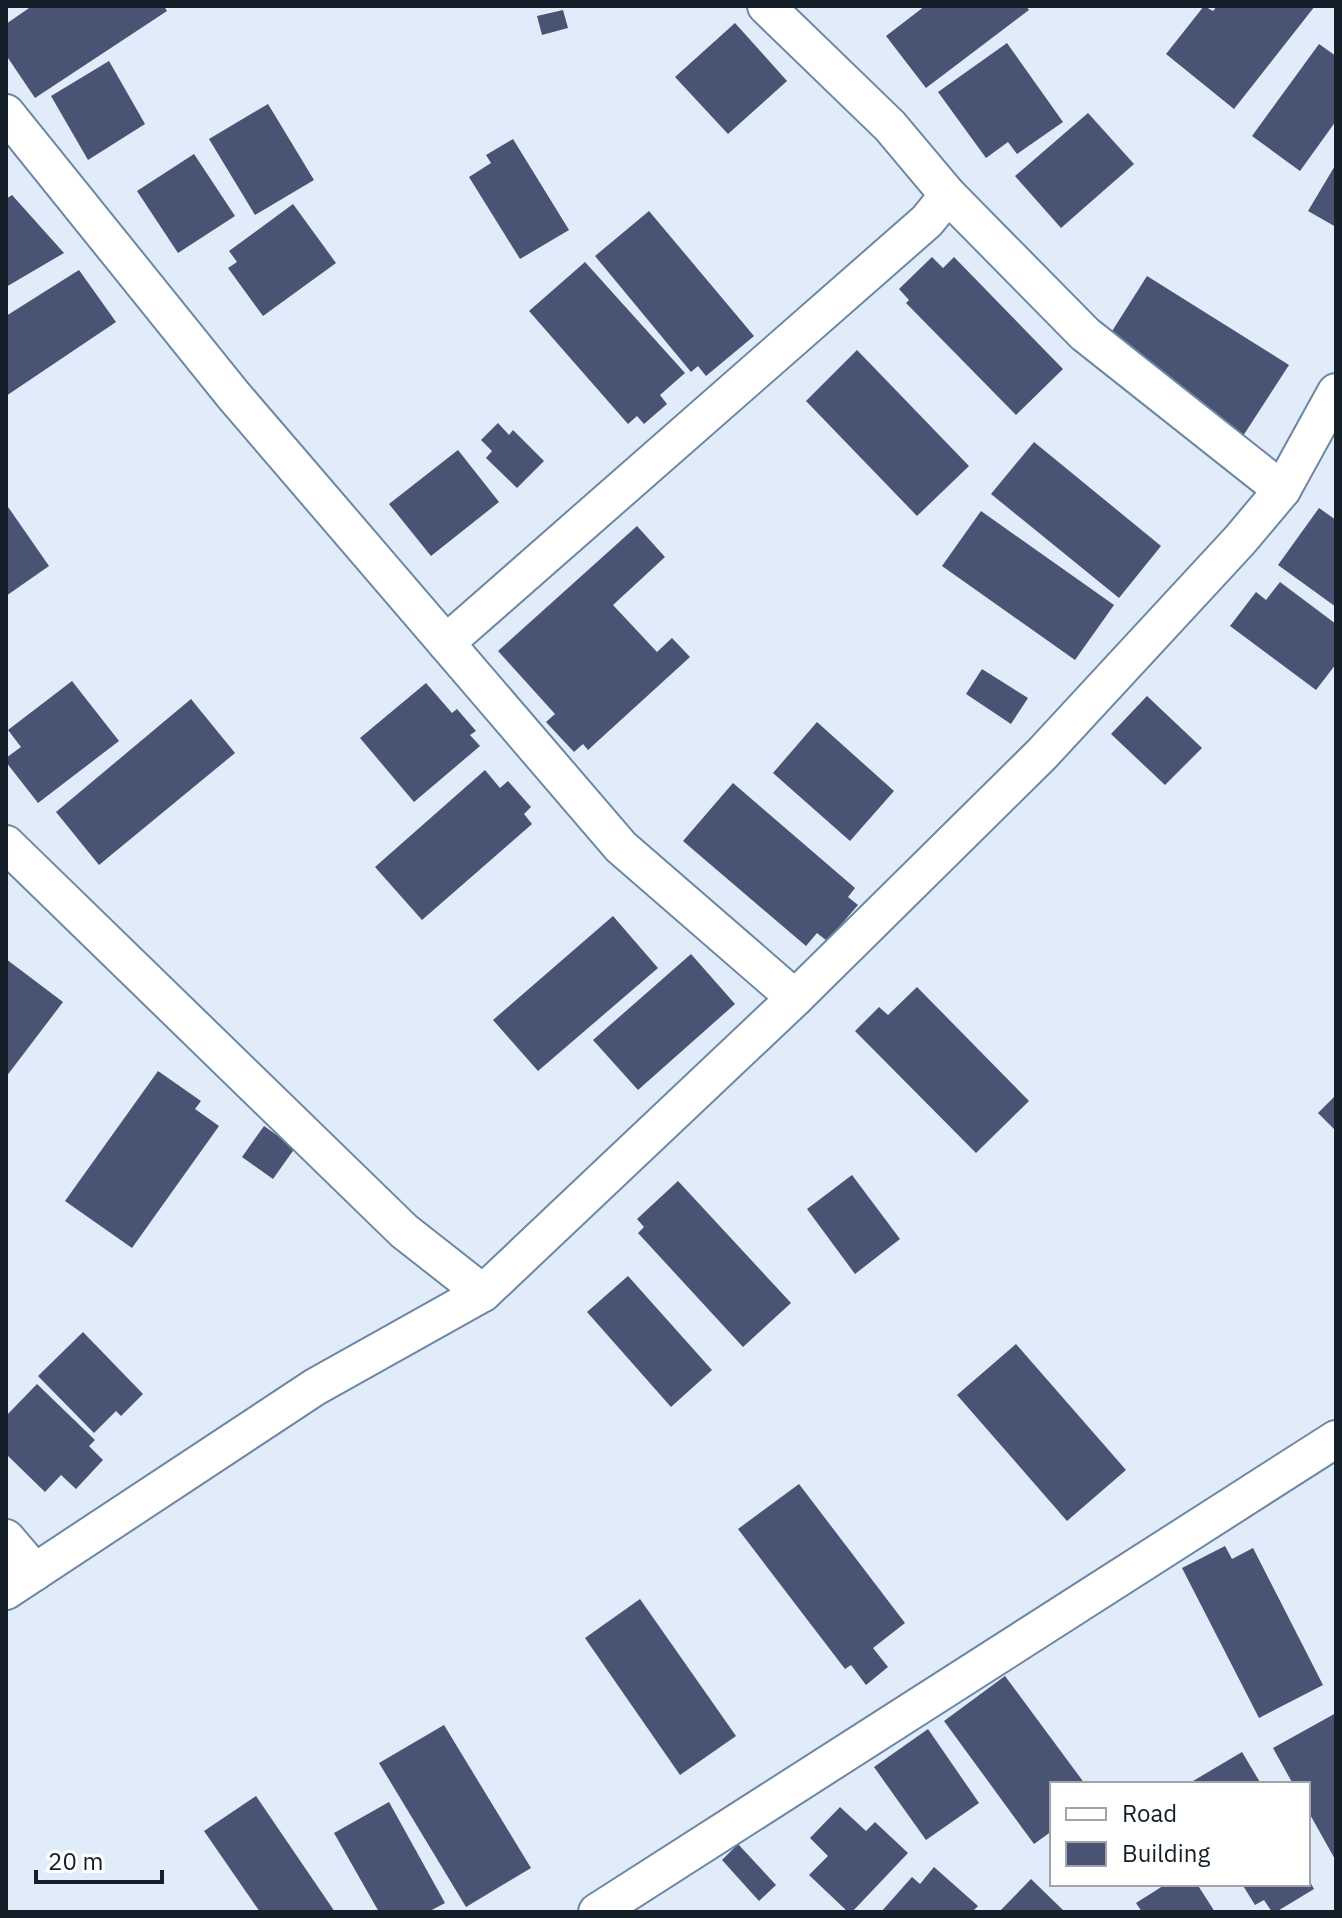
<svg xmlns="http://www.w3.org/2000/svg" width="1342" height="1918" font-family="'IBM Plex Sans',sans-serif">
  <rect width="100%" height="100%" fill="#e1ecfa"/>
  <!-- building -->
  <g fill="#495373">
    <path d="M32 6H164L167 11 35 98 6 55V24Z"/>
    <path d="M925 6H1026L1029 10 926 88 886 36Z"/>
    <path d="M1204 6 1213 11 1217 6H1315L1234 109 1166 54Z"/>
    <path d="M563 10 568 28 542 35 537 16Z"/>
    <path d="M735 23 787 81 728 134 675 77Z"/>
    <path d="M1007 43 1063 122 1017 154 1008 142 986 158 938 92Z"/>
    <path d="M1319 44 1336 56V121L1300 171 1252 136Z"/>
    <path d="M109 61 145 124 88 160 51 96Z"/>
    <path d="M268 104 314 180 255 215 209 139Z"/>
    <path d="M1088 113 1134 164 1061 228 1015 176Z"/>
    <path d="M513 139 569 230 520 259 469 177 491 163 486 155Z"/>
    <path d="M194 154 235 216 178 253 137 191Z"/>
    <path d="M1336 164V227L1308 211Z"/>
    <path d="M12 195 64 253 6 287V199Z"/>
    <path d="M293 204 336 263 263 316 228 268 237 262 229 251Z"/>
    <path d="M649 211 754 336 706 376 698 366 691 372 595 256Z"/>
    <path d="M932 257 943 268 954 257 1063 369 1016 415 906 303 909 300 899 289Z"/>
    <path d="M585 262 685 373 660 395 667 404 644 424 637 416 628 424 529 311Z"/>
    <path d="M79 270 116 322 6 396V316Z"/>
    <path d="M1147 276 1289 365 1243 436 1102 347Z"/>
    <path d="M857 350 969 466 917 516 806 401Z"/>
    <path d="M498 423 509 435 513 430 544 461 517 488 486 458 492 451 481 440Z"/>
    <path d="M1034 442 1161 546 1119 598 991 494Z"/>
    <path d="M458 450 499 502 431 556 389 504Z"/>
    <path d="M6 504 49 566 6 596Z"/>
    <path d="M1319 508 1336 520V607L1278 565Z"/>
    <path d="M981 511 1114 605 1075 660 942 566Z"/>
    <path d="M637 526 665 557 613 605 657 652 672 638 690 657 588 750 583 744 574 752 546 722 555 714 498 651Z"/>
    <path d="M1280 582 1336 624V664L1316 690 1230 626 1256 592 1266 600Z"/>
    <path d="M982 669 1028 698 1011 724 966 694Z"/>
    <path d="M72 681 119 741 38 803 6 762V758L21 747 8 730Z"/>
    <path d="M426 683 452 713 457 709 476 731 470 735 480 746 414 802 360 738Z"/>
    <path d="M1147 696 1202 748 1165 785 1111 734Z"/>
    <path d="M191 699 235 753 99 865 56 812Z"/>
    <path d="M817 722 894 791 850 841 773 773Z"/>
    <path d="M485 770 500 788 508 781 531 807 524 814 532 824 422 920 375 867Z"/>
    <path d="M733 783 855 888 848 897 858 905 827 941 817 933 806 946 683 841Z"/>
    <path d="M613 916 658 968 538 1071 493 1020Z"/>
    <path d="M691 954 735 1004 638 1090 593 1040Z"/>
    <path d="M6 959 63 1002 6 1077Z"/>
    <path d="M917 987 1029 1101 976 1153 855 1031 879 1007 888 1015Z"/>
    <path d="M158 1071 201 1101 195 1109 219 1126 132 1248 65 1201Z"/>
    <path d="M1336 1095V1131L1318 1113Z"/>
    <path d="M264 1126 295 1148 273 1179 242 1157Z"/>
    <path d="M852 1175 900 1239 855 1274 807 1209Z"/>
    <path d="M678 1181 791 1303 743 1347 638 1233 644 1227 637 1219Z"/>
    <path d="M628 1276 712 1370 671 1407 587 1312Z"/>
    <path d="M83 1332 143 1394 121 1416 116 1411 94 1433 38 1376Z"/>
    <path d="M1016 1344 1126 1470 1067 1521 957 1395Z"/>
    <path d="M37 1384 95 1440 89 1446 103 1460 76 1489 61 1475 45 1492 6 1454V1416Z"/>
    <path d="M799 1484 905 1623 873 1648 888 1667 866 1685 851 1665 845 1669 738 1529Z"/>
    <path d="M1225 1546 1232 1559 1253 1548 1323 1685 1259 1718 1182 1568Z"/>
    <path d="M640 1599 736 1736 680 1775 585 1638Z"/>
    <path d="M1005 1676 1085 1784H1052V1831L1034 1844 944 1721Z"/>
    <path d="M1336 1713V1861L1308 1811V1784H1293L1273 1748Z"/>
    <path d="M444 1725 531 1868 466 1907 379 1763Z"/>
    <path d="M928 1729 979 1803 926 1840 874 1767Z"/>
    <path d="M1242 1752 1261 1784H1188Z"/>
    <path d="M256 1796 335 1912H260L204 1831Z"/>
    <path d="M389 1802 445 1903 428 1912H379L334 1833Z"/>
    <path d="M840 1807 866 1831 875 1822 908 1853 852 1912H848L809 1875 828 1856 810 1838Z"/>
    <path d="M738 1844 776 1885 759 1901 722 1860Z"/>
    <path d="M934 1867 978 1906 972 1912H881L912 1877 920 1884Z"/>
    <path d="M1308 1878 1314 1889 1276 1912H1272L1264 1900 1255 1905 1242 1884H1308Z"/>
    <path d="M1031 1879 1065 1912H999Z"/>
    <path d="M1166 1884H1197L1215 1912H1142L1136 1903Z"/>
  </g>
  <g fill="none" stroke-linecap="round" stroke-linejoin="round">
    <!-- street casing -->
    <g stroke="#6c87a4" stroke-width="40">
      <g id="street">
        <path d="M766 6 890 126 948 195"/>
        <path d="M6 113 234 396 621 847 795 998"/>
        <path d="M446 643 927 221 948 195 1085 334 1282 490"/>
        <path d="M6 844 404 1231 483 1293"/>
        <path d="M6 1538 35 1572"/>
        <path d="M6 1591 315 1387 483 1293 795 998 1042 754 1240 540 1282 490 1336 392"/>
        <path d="M597 1912 1336 1439"/>
      </g>
    </g>
    <!-- street -->
    <use href="#street" stroke="#fff" stroke-width="36"/>
  </g>
  <!-- border -->
  <rect width="1342" height="1918" fill="none" stroke="#141f2a" stroke-width="16"/>
  <!-- legend -->
  <rect x="1050" y="1782" width="260" height="104" fill="#ffffff" stroke="#a1a5aa" stroke-width="2"/>
  <rect x="1066" y="1808" width="40" height="12" fill="#ffffff" stroke="#a1a5aa" stroke-width="2"/>
  <text x="1122" y="1822" font-size="24" fill="#141f2a">Road</text>
  <rect x="1066" y="1842" width="40" height="24" fill="#495373" stroke="#a1a5aa" stroke-width="2"/>
  <text x="1122" y="1862" font-size="24" fill="#141f2a">Building</text>
  <!-- scale -->
  <path d="M36 1870v12h126v-12" fill="none" stroke="#141f2a" stroke-width="4"/>
  <text x="48" y="1870" font-size="24" fill="#141f2a" stroke="#ffffff" stroke-width="6" paint-order="stroke">20 m</text>
</svg>
